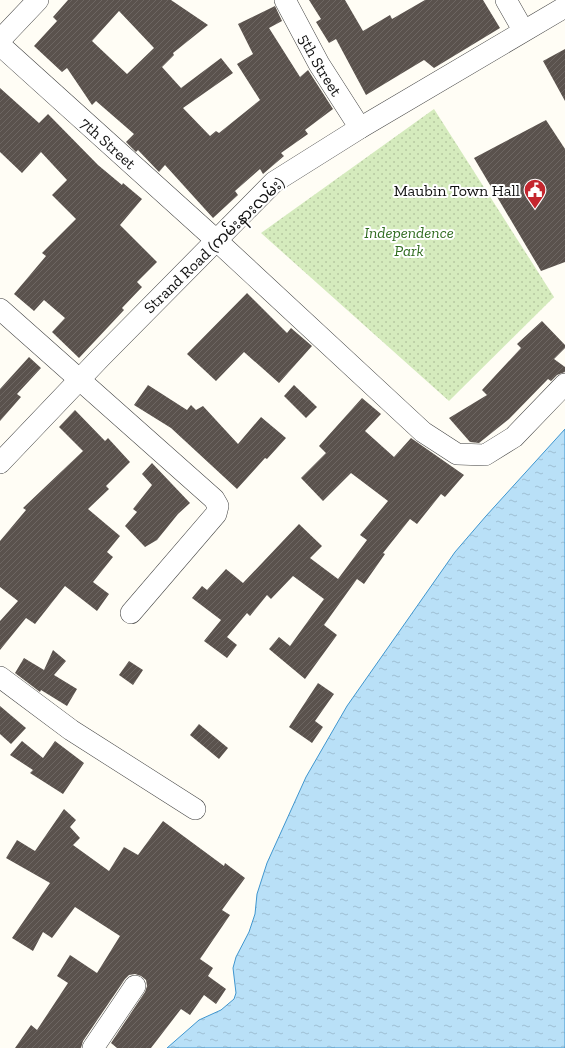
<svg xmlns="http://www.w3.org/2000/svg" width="565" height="1048" font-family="'Zilla Slab','Noto Sans Myanmar',serif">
  <defs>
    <pattern id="park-dots" width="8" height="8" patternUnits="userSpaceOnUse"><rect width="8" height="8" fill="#d5ebbd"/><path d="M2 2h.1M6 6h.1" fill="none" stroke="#b6c8a1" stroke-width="1.8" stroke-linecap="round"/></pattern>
    <pattern id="water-ripples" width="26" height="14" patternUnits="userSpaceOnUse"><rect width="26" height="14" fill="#b9e0f7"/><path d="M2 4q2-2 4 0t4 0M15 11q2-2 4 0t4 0" fill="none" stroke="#9ebfd3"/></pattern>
    <pattern id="building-hatch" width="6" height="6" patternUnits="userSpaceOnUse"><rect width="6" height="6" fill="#5a524d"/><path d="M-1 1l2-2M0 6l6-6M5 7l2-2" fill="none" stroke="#6d6662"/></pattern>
  </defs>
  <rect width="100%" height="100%" fill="#fffdf5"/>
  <!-- park -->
  <path fill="url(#park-dots)" d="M434 109 554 297 449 401 261 233Z"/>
  <!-- water -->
  <path fill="url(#water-ripples)" stroke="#3f96cf" d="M565 429V1048H167L199 1020 221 1010 234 999 236 993 233 968 236 957 249 932 255 914 257 894 267 863 306 777 347 706 455 552 486 516Z"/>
  <!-- building -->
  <g fill="url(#building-hatch)" fill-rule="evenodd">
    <path d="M68 0H171L208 25 173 53 174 55 162 67 181 88 221 58 233 73 183 108 210 136 216 131 219 133 260 100 237 64 253 54 238 24 275 6 282 21 269 28 300 77 308 70 333 109 305 130 308 134 281 153 284 156 263 174 260 169 235 191 238 195 213 218 165 165 159 172 138 150 136 152 126 142 134 134 96 101 92 105 67 68 62 72 34 46 57 21 53 17ZM119 11 154 48 127 74 92 41Z"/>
    <path d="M309 0H345L363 31 390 15 392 19 425 0H483L500 28 434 68 424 60 366 95 336 39 329 43 316 22 321 19Z"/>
    <path d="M565 49V101L543 61Z"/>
    <path d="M0 88 39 123 48 114 98 165 122 185 123 183 142 199 120 225 157 262 137 282 142 287 122 308 124 310 79 358 52 332 65 318 44 300 34 311 14 294 46 256 42 253 76 219 52 195 67 180 41 152 22 173 0 152Z"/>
    <path d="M546 120 565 149V262L541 271 474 158Z"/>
    <path d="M247 293 287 333 291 328 312 346 279 383 244 352 216 381 187 354Z"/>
    <path d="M542 321 565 345V348L554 359 565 367V372L557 375 551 381 548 379 509 419 479 443 470 442 449 418 487 395 482 390 521 348 517 344Z"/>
    <path d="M29 357 41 368 17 394 21 397 0 421V389Z"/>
    <path d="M148 385 187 410 191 405 196 410 203 406 238 444 261 417 286 438 267 459 265 458 237 489 171 428 134 405Z"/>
    <path d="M294 385 317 407 306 418 284 396Z"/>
    <path d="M362 398 381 414 365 431 394 457 411 438 464 475 445 497 441 494 417 524 410 519 383 553 385 554 364 584 357 579 324 625 337 635 305 679 269 649 279 637 290 646 324 599 293 576 271 599 267 595 250 616 247 613 227 637 237 645 227 658 204 641 221 620 192 598 202 586 207 590 226 569 243 583 299 524 322 546 310 558 338 579 367 540 360 535 388 501 351 473 323 501 301 478 326 453 319 446Z"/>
    <path d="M75 410 105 441 108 438 130 462 106 486 109 489 88 509 120 536 107 552 113 557 93 582 109 594 97 611 65 586 35 624 26 618 0 650V621L18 601 0 587V541L26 510 23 508 83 451 59 427Z"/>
    <path d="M152 463 190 503 178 514 157 540 145 547 125 526 137 512 133 509 152 485 142 474Z"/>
    <path d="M53 650 66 661 54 675 77 689 67 706 41 690 40 692 15 673 24 658 44 670Z"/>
    <path d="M129 661 143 670 133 685 119 675Z"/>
    <path d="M318 683 334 694 315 721 323 727 312 743 289 727Z"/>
    <path d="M0 706 26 728 11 744 0 734Z"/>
    <path d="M199 724 228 748 219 759 190 735Z"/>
    <path d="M22 741 43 758 55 741 84 763 63 794 30 773 33 770 10 755Z"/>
    <path d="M64 809 76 820 70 827 80 838 73 845 109 871 124 847 138 855 163 821 224 866 225 863 245 878 222 910 230 915 200 959 213 968 208 976 226 989 216 1004 204 995 190 1015 181 1009 151 1048H117L111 1043 145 992 147 986 146 980 141 976 135 974 129 975 125 979 83 1041 81 1048H15L31 1025 37 1030 68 983 57 976 70 955 97 973 120 936 75 907 52 938 43 932 33 951 12 938 50 883 6 858 17 840 35 851Z"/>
  </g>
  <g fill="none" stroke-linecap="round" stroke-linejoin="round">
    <!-- minor casing -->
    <g stroke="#444" stroke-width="22">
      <g id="minor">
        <path id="s1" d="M285 0 319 64 360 128"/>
        <path d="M506 0 523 30"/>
        <path d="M0 40 38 0"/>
        <path id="s2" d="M0 45 216 240 423 432 457 454 485 455 514 437 565 384"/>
        <path d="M0 309 214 499 218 506 216 514 131 613"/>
        <path d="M0 463 100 358 274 182 360 128 565 7"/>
        <path d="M0 677 71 730 195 809"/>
        <path d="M93 1048 135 986"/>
      </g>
    </g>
    <!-- minor -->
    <use href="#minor" stroke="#fff" stroke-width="21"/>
  </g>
  <!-- icons -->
  <defs>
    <g id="civic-pin" transform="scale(1.15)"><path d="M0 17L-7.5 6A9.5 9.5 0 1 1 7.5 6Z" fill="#c4262e" stroke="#fff"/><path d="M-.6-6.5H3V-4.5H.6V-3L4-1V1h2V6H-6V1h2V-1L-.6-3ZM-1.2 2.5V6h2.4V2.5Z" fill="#fff"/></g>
  </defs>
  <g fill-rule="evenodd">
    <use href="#civic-pin" x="535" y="190"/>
  </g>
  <g text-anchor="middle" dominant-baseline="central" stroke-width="4" stroke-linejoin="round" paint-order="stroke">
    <!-- street labels -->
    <g font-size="16" fill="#111" stroke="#fff">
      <text stroke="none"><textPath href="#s1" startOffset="74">5th Street</textPath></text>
      <text stroke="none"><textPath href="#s2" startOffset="146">7th Street</textPath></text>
      <text transform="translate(214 245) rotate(-44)">Strand Road (ကမ်းနားလမ်း)</text>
    </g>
    <!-- poi labels -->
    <g font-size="16" fill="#111" stroke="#fff" text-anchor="end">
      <text x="520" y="190">Maubin Town Hall</text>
    </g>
    <!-- park labels -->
    <g font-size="16" font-style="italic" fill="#2f6b1f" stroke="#fff">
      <text x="409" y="232">Independence<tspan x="409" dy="18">Park</tspan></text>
    </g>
  </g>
</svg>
